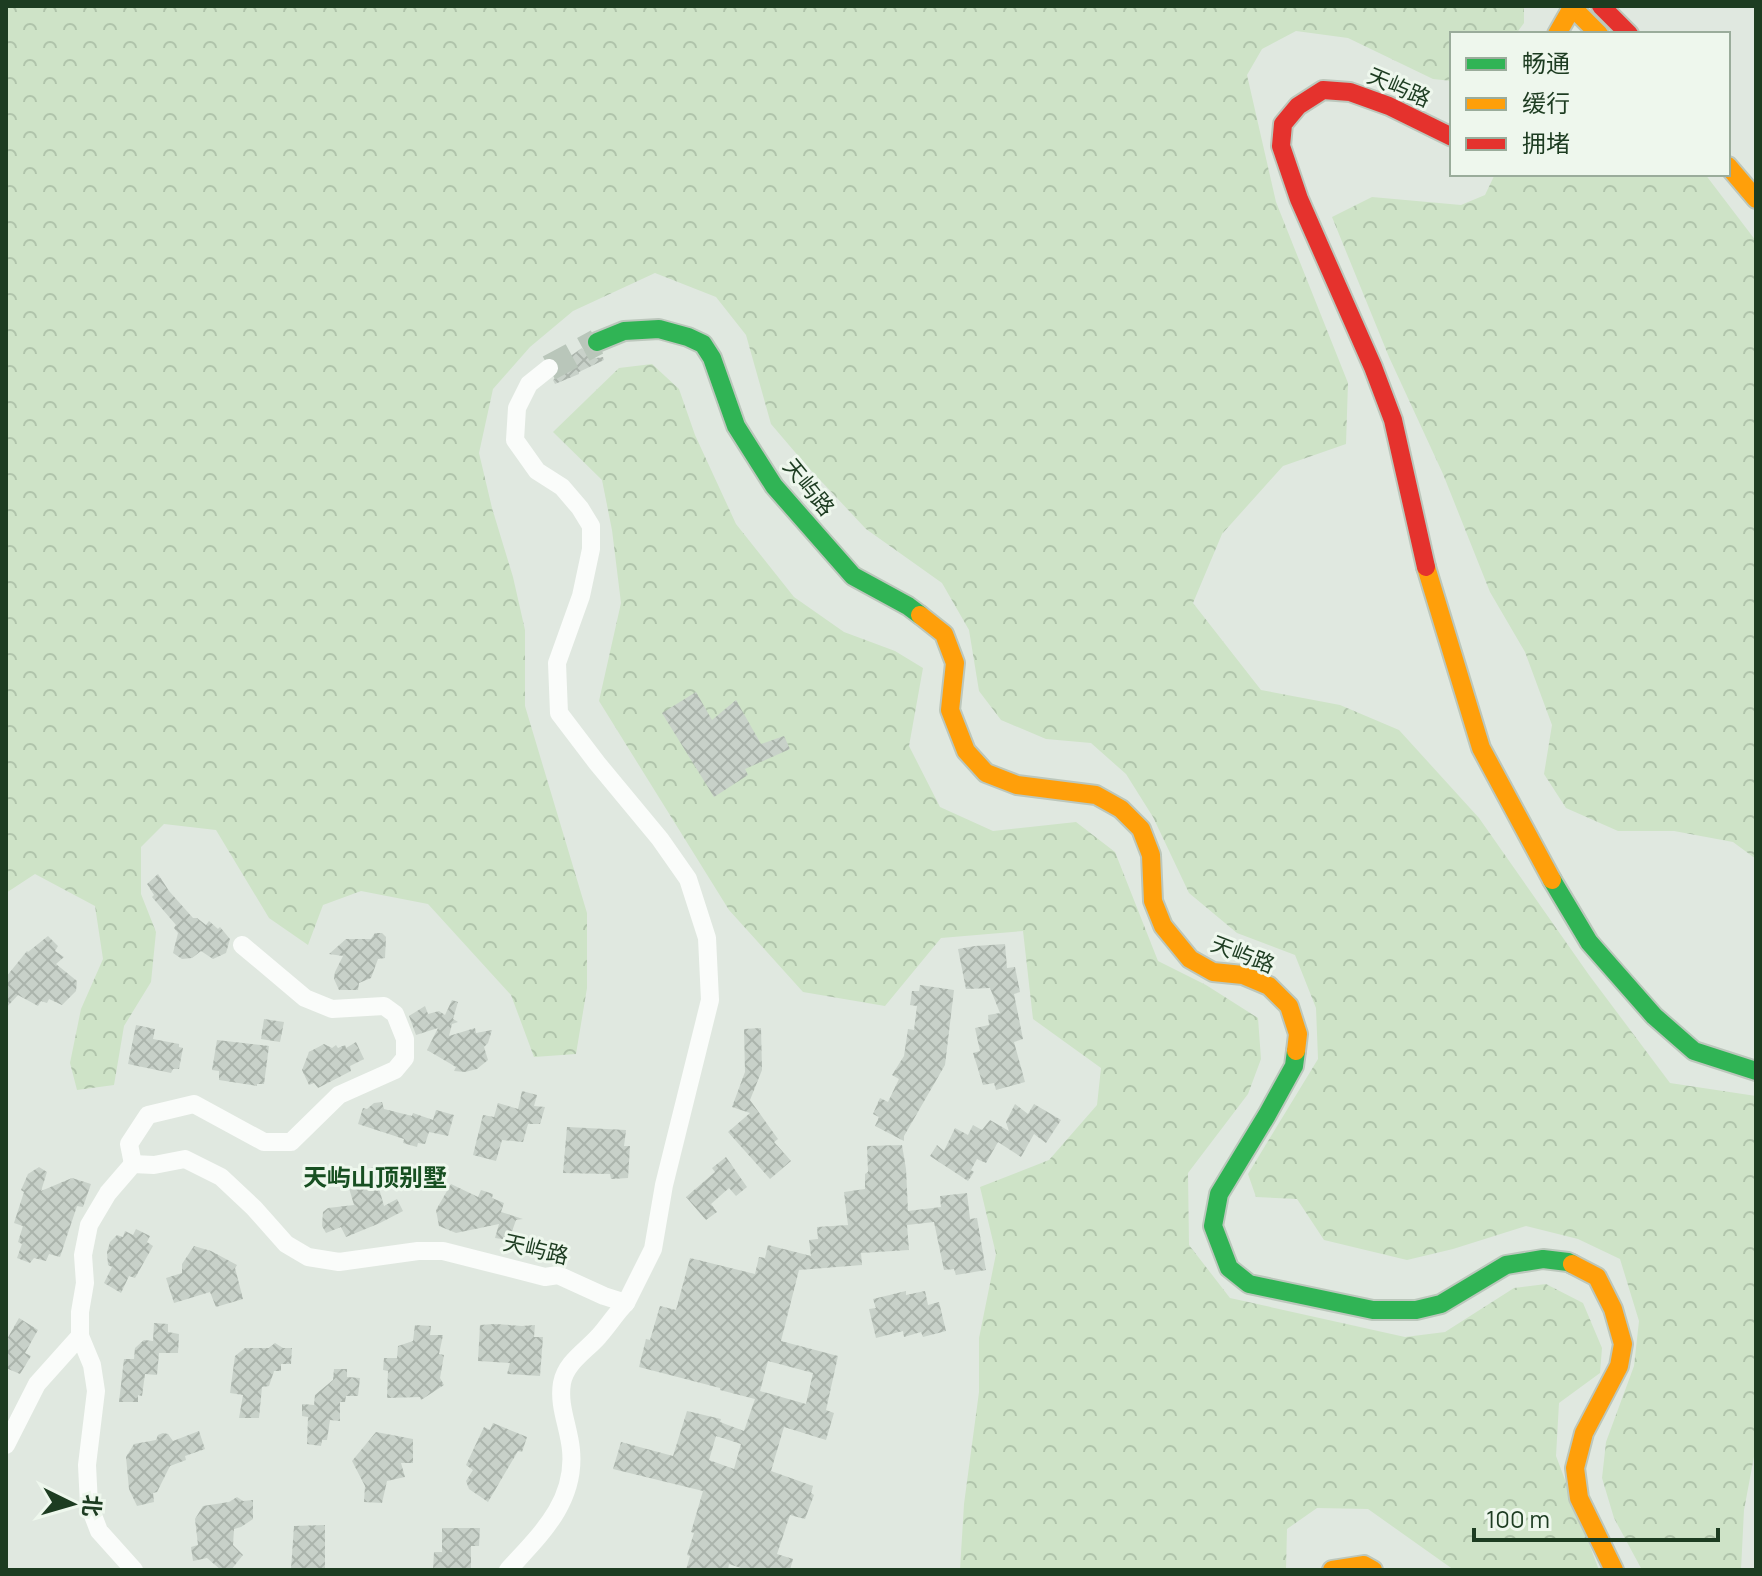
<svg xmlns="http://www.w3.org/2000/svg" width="1762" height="1576" font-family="Manrope,'Noto Sans SC',sans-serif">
  <defs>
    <pattern id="forest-crowns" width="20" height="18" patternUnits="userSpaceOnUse" patternTransform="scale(2)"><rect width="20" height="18" fill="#cee3c7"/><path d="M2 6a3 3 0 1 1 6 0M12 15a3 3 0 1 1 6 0" fill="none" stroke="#b0c4ab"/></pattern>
    <pattern id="building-cross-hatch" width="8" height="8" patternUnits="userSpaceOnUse" patternTransform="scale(2)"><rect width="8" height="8" fill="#c8d1c9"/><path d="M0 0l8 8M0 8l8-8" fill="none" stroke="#abb4ac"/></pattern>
  </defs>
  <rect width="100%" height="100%" fill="#e0e8e0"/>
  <!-- forest -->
  <g fill="url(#forest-crowns)">
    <path d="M6 6H1524V23L1516 34H1452V81L1433 79 1348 38 1296 31 1262 49 1247 75 1276 202 1348 383 1346 444 1283 466 1222 534 1193 603 1261 690 1340 705 1399 730 1479 818 1589 975 1670 1083 1756 1096V1446L1744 1510 1741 1570H1642L1614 1518 1602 1478 1606 1442 1634 1366 1639 1321 1620 1259 1578 1239 1526 1226 1453 1249 1407 1260 1324 1240 1297 1199 1256 1197 1248 1174 1318 1059 1316 1008 1295 955 1237 933 1189 893 1153 817 1126 774 1091 743 1046 739 1001 720 979 691 969 630 942 583 866 529 806 465 771 424 746 335 716 297 655 273 573 311 530 347 493 389 479 453 492 508 513 577 525 630V706L587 913V988L576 1054 534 1057 511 995 428 904 361 891 323 905 308 945 269 918 216 830 164 824 141 847V894L156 932 151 982 124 1026 114 1085 77 1090 70 1063 81 1009 103 959 95 906 35 874 6 893Z"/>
    <path d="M1495 174H1705L1756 241V859L1733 842 1674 831H1618L1566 808 1544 774 1552 725 1525 652 1490 592 1443 474 1389 357 1332 217 1372 197 1461 205 1485 195Z"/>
    <path d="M652 364 679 389 695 435 736 524 794 597 844 632 895 651 923 668 909 746 940 807 993 831 1076 822 1115 852 1158 961 1206 985 1258 1018 1261 1059 1248 1094 1188 1173 1189 1245 1230 1298 1405 1337 1445 1332 1514 1288 1546 1284 1583 1303 1602 1348 1600 1373 1559 1403 1556 1456 1599 1570H1454L1368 1509 1317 1508 1287 1529 1286 1570H960L964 1504 979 1392V1338L996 1254 980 1187 1049 1160 1097 1105 1101 1068 1033 1019 1023 931 941 938 885 1006 803 992 729 910 599 701 621 603 612 530 602 480 553 432 619 368Z"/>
  </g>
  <!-- building -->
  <g fill="url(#building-cross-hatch)" fill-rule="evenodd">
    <path d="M582 348 588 355 596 358 603 357 604 360 579 372V374L555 384 553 380 560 373 561 367 558 360 552 357 569 350V357Z"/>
    <path d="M696 692 712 720 736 700 761 744 784 736 790 749 745 769 748 775 714 797 662 713Z"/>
    <path d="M158 874 169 891 193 918H197L206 925 209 921 218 929 220 927 230 939 226 953 213 959 201 951 192 958 182 959 173 953 178 933 174 928 176 925 152 897 154 895 147 884Z"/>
    <path d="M375 933H382L386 937 385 958 378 959 371 978 359 983 358 990H339L334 979 335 972 343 956 329 954 346 939H371Z"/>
    <path d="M48 936 58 946 55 951 64 957 56 964 77 981 76 991 62 1005 49 999 47 1003 41 1001 38 1006 18 995 6 1008V977L27 951 28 952Z"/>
    <path d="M1005 944 1007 968 1015 967 1020 992 1014 994 1023 1039 1014 1042 1025 1082 996 1090 994 1083 983 1085 973 1053 980 1051 975 1028 989 1025 988 1015 1000 1013 990 988 966 989 958 949 975 946Z"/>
    <path d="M920 985 954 990 945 1065 904 1136V1141L875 1126 879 1117 873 1114 880 1098 888 1102 899 1079 892 1075 904 1056 908 1029 914 1030 917 1006 910 1005 912 991H919Z"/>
    <path d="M452 1000 458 1002 453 1019 458 1022 452 1024 449 1036 475 1028 476 1033 492 1030 488 1043 484 1047 488 1060 477 1069 465 1072 454 1071 456 1067 427 1050 438 1028 416 1035 409 1016 425 1006 428 1014 439 1011 445 1015Z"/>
    <path d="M264 1019 284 1022 280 1042 261 1039Z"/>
    <path d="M136 1025 155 1029 153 1039 179 1044V1047L183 1048 179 1069H173L171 1073 128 1064Z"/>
    <path d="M761 1028 762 1070 750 1100 778 1139 774 1142 791 1161 770 1179 728 1132 750 1113 732 1107 745 1072 744 1029Z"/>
    <path d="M217 1040 269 1046 264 1084H257V1086L219 1080V1071L212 1070Z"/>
    <path d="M356 1042 364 1059 350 1066 351 1071 318 1088 314 1083 309 1085 302 1070 309 1052 324 1044 332 1048 336 1045 338 1048 345 1045 346 1048Z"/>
    <path d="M522 1091 537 1095 534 1106 545 1107 540 1124H528L523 1142 502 1140 496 1161 473 1155 483 1115 494 1117 498 1103 518 1109Z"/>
    <path d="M382 1102 384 1109 412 1116 413 1113 433 1120 436 1110 454 1115 448 1136 429 1132 425 1144 418 1143 417 1147 403 1143 404 1139 358 1124 363 1108 367 1109 374 1103Z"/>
    <path d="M1015 1104 1028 1114 1034 1104 1061 1120 1046 1143 1034 1134 1021 1157 998 1142 986 1163 977 1159 971 1170 974 1172 968 1181 930 1156 937 1145 944 1151 955 1128 968 1135 973 1125 982 1130 990 1120 1009 1131 1006 1122Z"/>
    <path d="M567 1127 626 1130 624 1146H630L628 1178 611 1179 610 1174 563 1173Z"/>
    <path d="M902 1145 906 1169 908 1211 941 1207 940 1196 967 1193 970 1219 977 1218 986 1270 956 1275 954 1269 944 1270 934 1222 907 1225 909 1250 861 1253 862 1265 799 1270 781 1341 838 1356 826 1410 834 1413 826 1440 784 1427 771 1471 813 1486 811 1493 814 1495 805 1519 790 1515 777 1554 793 1559 790 1570H747L729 1564 728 1570H686L690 1556 687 1555 694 1533 691 1532 703 1491 613 1469 621 1442 673 1456 687 1411 721 1419 720 1422 744 1431 755 1399 720 1390V1388L639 1367 646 1339 650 1340 660 1306 676 1310 690 1258 755 1274 759 1257 765 1258 768 1245 811 1256 809 1240 818 1239 817 1227 848 1225 844 1192 865 1189V1174L868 1172 867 1146ZM768 1361 813 1373 806 1404 760 1391ZM716 1436 741 1444 734 1469 709 1460Z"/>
    <path d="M726 1157 747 1187 736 1196 729 1188 711 1204 717 1212 706 1220 686 1197 715 1172 712 1168Z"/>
    <path d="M39 1167 47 1172 41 1191 72 1178 91 1184 83 1207 77 1206 60 1257 49 1254 46 1261 34 1258 30 1263 17 1258 22 1244 18 1242 23 1226 14 1223 24 1192 21 1190 28 1174Z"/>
    <path d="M373 1167 384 1206 397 1199 403 1211 380 1223 346 1237 341 1227 326 1233 322 1226 323 1212 328 1208 354 1205 346 1178Z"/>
    <path d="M451 1184 478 1197 481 1190 493 1194 492 1198 504 1203 501 1212 523 1219 516 1220 509 1240 495 1238 499 1224 456 1233 439 1226 436 1210Z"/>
    <path d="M136 1229 150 1236 147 1242 153 1246 135 1278 129 1276 121 1293 104 1283 112 1267 108 1265 107 1252 110 1242 117 1235 123 1237 125 1231 133 1235Z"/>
    <path d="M194 1246 211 1251 237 1265 235 1268 243 1299 216 1307 210 1292 174 1303 166 1278 182 1273V1264Z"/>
    <path d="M906 1291V1295L925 1291 928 1305 939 1302 946 1331 923 1337 921 1332 904 1337 903 1331 876 1338 869 1309 876 1308 873 1299Z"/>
    <path d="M19 1318 38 1330 25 1353 31 1356 20 1374 6 1368V1341Z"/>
    <path d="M154 1323 168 1324V1332L179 1334 178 1353H159L157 1375 145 1374 142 1396 138 1395V1402H119L124 1359H134L135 1348 144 1340 153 1341Z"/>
    <path d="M495 1324 522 1326 535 1325 534 1337H543L540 1376 507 1374 510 1363 478 1361 480 1325Z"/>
    <path d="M415 1325 431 1326 430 1335H443L439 1354 444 1355 440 1378 444 1385 421 1400 420 1397 387 1398 388 1371 383 1370 384 1358H397L398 1346 413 1341Z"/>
    <path d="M275 1343 283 1348H292L291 1364H281V1371H274L269 1386 262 1387 259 1418H239L243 1395 230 1393 235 1356 245 1348H269Z"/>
    <path d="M334 1369H347V1377L360 1378 358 1396H346L345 1402H340V1421L330 1420 327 1440H322L321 1446 307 1444 308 1417 302 1416V1404L314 1405 315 1395 333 1380Z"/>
    <path d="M493 1423 527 1437 522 1452 518 1451 488 1502 469 1489 466 1481 473 1470 466 1465 484 1427 490 1430Z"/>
    <path d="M199 1431 205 1449 185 1456 186 1460 170 1466 157 1492 153 1493 154 1502 137 1506 129 1489 126 1457 134 1444 156 1440 158 1435 163 1433 168 1434 173 1441Z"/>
    <path d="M376 1432 413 1439V1463H401L405 1477 387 1481 382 1503 364 1502 365 1486 352 1461Z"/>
    <path d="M237 1497 243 1501 253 1500V1519L241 1527 234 1529 233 1545 243 1555 231 1570H221L207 1558 193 1561 191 1547 198 1545 195 1519 203 1506 229 1502Z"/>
    <path d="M325 1525V1570L291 1569 294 1526Z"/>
    <path d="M442 1528H480L479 1546H471V1570H433L434 1552H442Z"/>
  </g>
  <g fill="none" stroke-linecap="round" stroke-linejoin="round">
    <!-- secondary-tunnel -->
    <path stroke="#b9c6ba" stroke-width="26" stroke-dasharray="26 13" stroke-linecap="butt" d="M549 368 597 342"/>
    <!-- fast casing -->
    <g stroke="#bcc7bc" stroke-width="22">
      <g id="fast">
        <path d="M597 342 624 331 659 329 688 337 703 344 712 358 736 426 774 486 853 576 908 606 920 615"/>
        <path d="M1552 880 1589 942 1654 1016 1694 1051 1756 1071"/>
        <path d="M1296 1051 1294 1066 1267 1115 1219 1194 1213 1226 1229 1268 1249 1284 1373 1310H1416L1441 1304 1506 1265 1543 1259 1568 1262 1572 1264"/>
      </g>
    </g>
    <!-- slow casing -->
    <g stroke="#bcc7bc" stroke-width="22">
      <g id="slow">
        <path d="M1571 6 1599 34"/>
        <path d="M1557 34 1573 6"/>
        <path d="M1728 166 1756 199"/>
        <path d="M1426 567 1481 748 1552 880"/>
        <path d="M920 615 944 634 955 663 950 710 966 751 986 773 1017 785 1096 795 1121 809 1141 829 1151 855 1153 901 1163 926 1190 959 1213 972 1243 975 1269 986 1289 1006 1298 1034 1296 1051"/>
        <path d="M1572 1264 1597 1277 1613 1309 1623 1344 1619 1366 1584 1433 1575 1468 1579 1498 1614 1570"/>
        <path d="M1332 1570 1364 1565 1373 1570"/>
      </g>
    </g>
    <!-- jam casing -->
    <g stroke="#bcc7bc" stroke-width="22">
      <g id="jam">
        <path d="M1601 6 1629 34"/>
        <path d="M1426 567 1393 420 1373 367 1299 199 1281 146 1283 124 1298 106 1323 90 1350 92 1389 106 1452 137"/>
      </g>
    </g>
    <!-- street -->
    <g stroke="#fafcfa" stroke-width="18">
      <path d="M133 1164 129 1144 148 1115 194 1104 264 1142H291L339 1095 395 1070 405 1058V1039L395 1014 384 1006 332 1009 305 998 242 945"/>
      <path d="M6 1445 37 1384 80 1336"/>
      <path d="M134 1570 99 1531 89 1505 87 1465 96 1391 92 1365 80 1336V1312L85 1283 83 1255 89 1225 108 1193 133 1164 154 1165 185 1159 221 1177 254 1208 286 1244 308 1257 339 1262 418 1251H443L545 1277 558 1275 604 1296 626 1303 653 1249 664 1185 710 1000 707 938 688 879 660 839 597 763 559 713 557 663 581 596 591 549V526L580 508 562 487 537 471 515 440 517 408 529 384 549 368"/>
      <path d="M508 1570C540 1535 576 1502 571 1450 569 1427 558 1406 562 1383 566 1362 586 1351 599 1336 609 1325 616 1313 626 1303"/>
    </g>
    <!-- fast -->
    <use href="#fast" stroke="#30b455" stroke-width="18"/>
    <!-- slow -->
    <use href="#slow" stroke="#ff9f0a" stroke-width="18"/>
    <!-- jam -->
    <use href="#jam" stroke="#e5322d" stroke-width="18"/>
  </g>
  <g text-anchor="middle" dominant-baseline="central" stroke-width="6" stroke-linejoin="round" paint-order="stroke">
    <!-- street labels -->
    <g font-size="22" fill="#1d3c21" stroke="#eef7ed">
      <text transform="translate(1399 87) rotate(23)">天屿路</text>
      <text transform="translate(809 487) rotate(51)">天屿路</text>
      <text transform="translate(1243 954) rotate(21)">天屿路</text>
      <text transform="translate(536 1249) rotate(13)">天屿路</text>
    </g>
    <!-- neighbourhood labels -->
    <g font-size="24" font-weight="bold" fill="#174f21" stroke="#eef7ed">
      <text x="375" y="1176">天屿山顶别墅</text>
    </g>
  </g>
  <!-- border -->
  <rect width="1762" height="1576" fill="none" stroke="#1d3c21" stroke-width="16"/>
  <!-- legend -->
  <rect x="1450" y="32" width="280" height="144" fill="#eef7ed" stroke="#9aac9b" stroke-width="2"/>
  <rect x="1466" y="58" width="40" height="12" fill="#30b455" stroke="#9aac9b" stroke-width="2"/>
  <text x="1522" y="72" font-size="24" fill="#1d3c21">畅通</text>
  <rect x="1466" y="98" width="40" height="12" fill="#ff9f0a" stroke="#9aac9b" stroke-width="2"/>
  <text x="1522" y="112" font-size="24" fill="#1d3c21">缓行</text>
  <rect x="1466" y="138" width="40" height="12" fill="#e5322d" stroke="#9aac9b" stroke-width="2"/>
  <text x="1522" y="152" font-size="24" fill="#1d3c21">拥堵</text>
  <!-- north arrow -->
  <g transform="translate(72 1504) rotate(95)" stroke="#eef7ed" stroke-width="6" paint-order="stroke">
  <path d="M0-6L14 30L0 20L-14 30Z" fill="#1d3c21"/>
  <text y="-12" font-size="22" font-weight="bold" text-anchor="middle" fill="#1d3c21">北</text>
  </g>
  <!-- scale -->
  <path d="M1474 1528v12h244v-12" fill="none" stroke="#1d3c21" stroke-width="4"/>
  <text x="1486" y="1528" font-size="24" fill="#1d3c21" stroke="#eef7ed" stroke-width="6" paint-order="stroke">100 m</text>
</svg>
